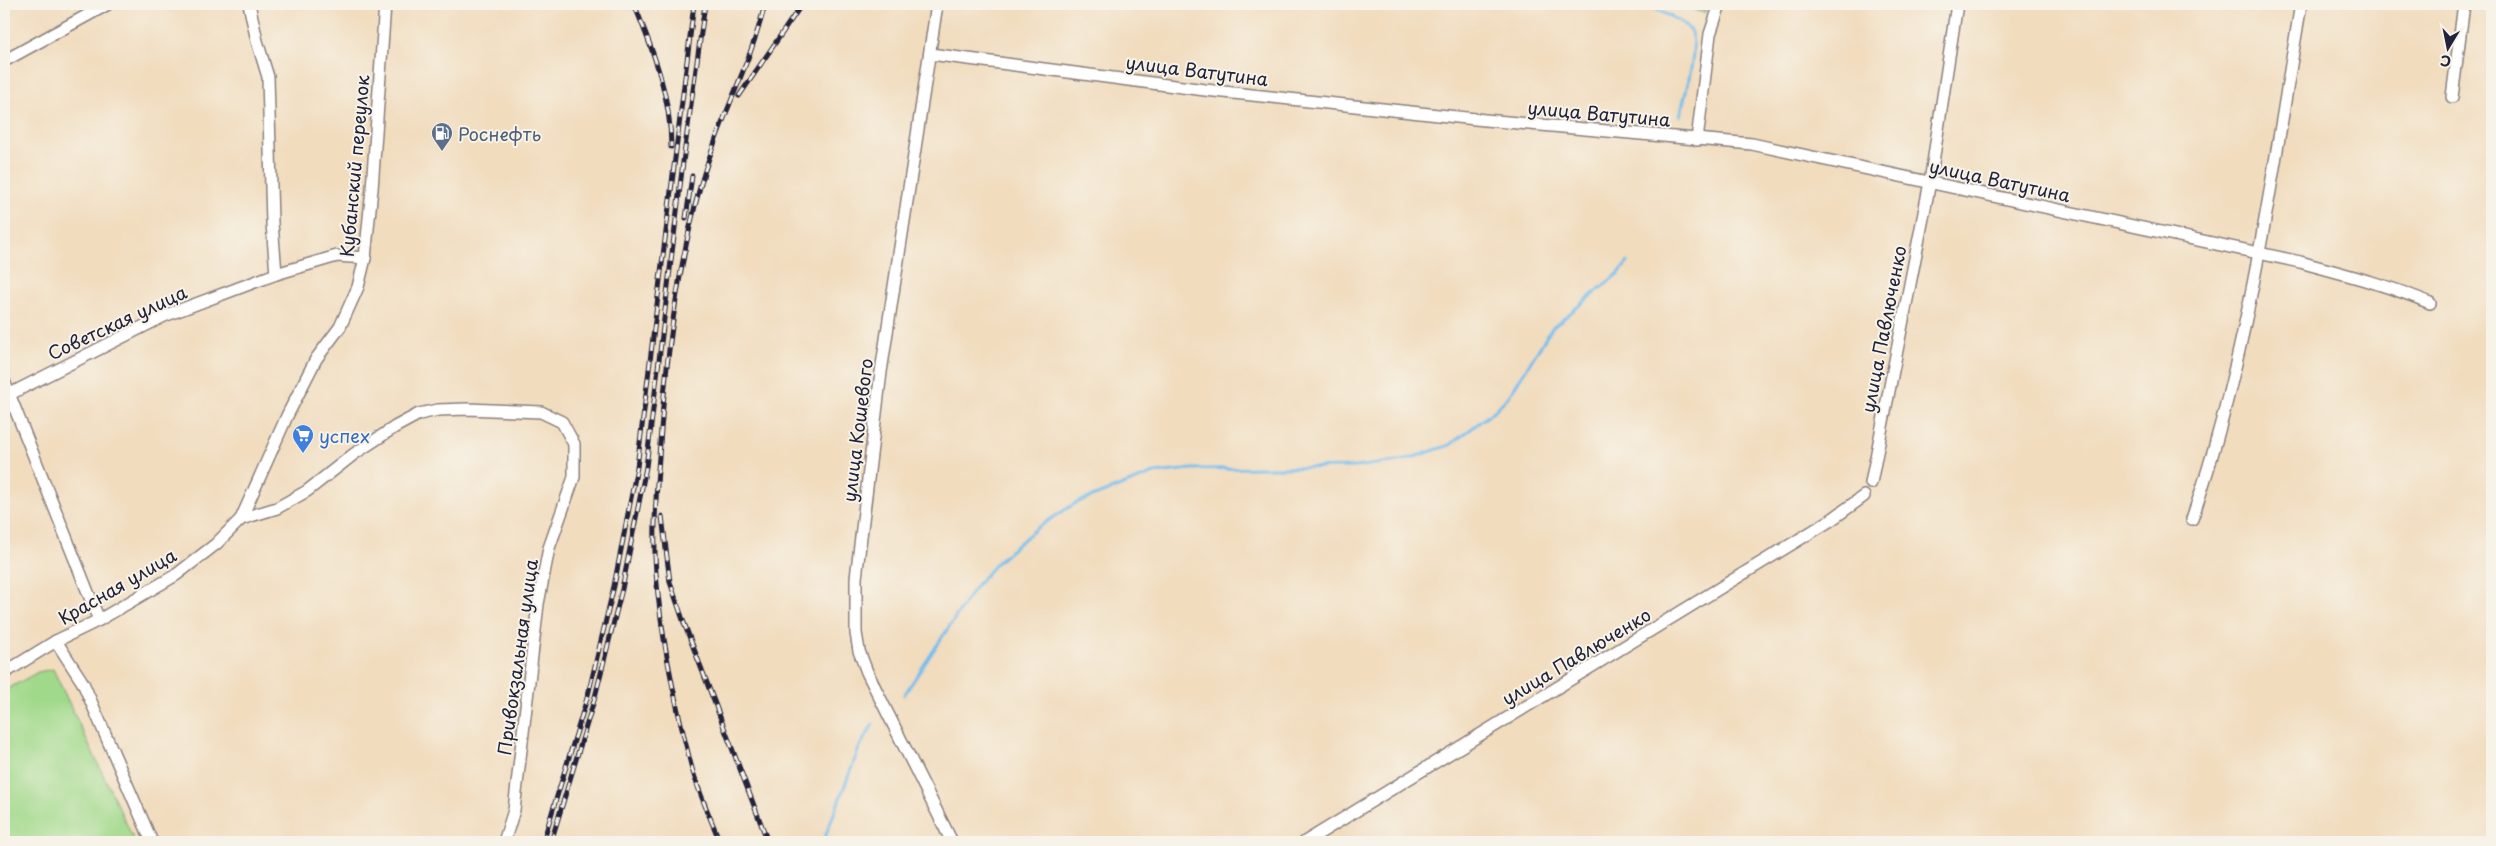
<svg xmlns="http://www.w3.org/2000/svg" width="2496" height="846" font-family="'Playpen Sans',sans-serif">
  <rect width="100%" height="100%" fill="#f7f3e8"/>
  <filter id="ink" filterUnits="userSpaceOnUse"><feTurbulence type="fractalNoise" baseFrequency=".02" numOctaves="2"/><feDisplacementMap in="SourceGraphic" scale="10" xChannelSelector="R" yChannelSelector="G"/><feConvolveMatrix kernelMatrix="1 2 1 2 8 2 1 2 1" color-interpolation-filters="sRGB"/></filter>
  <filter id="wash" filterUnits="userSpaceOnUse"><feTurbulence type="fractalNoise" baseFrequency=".0096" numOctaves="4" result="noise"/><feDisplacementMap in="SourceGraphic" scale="20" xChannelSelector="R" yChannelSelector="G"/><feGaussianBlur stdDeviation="1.12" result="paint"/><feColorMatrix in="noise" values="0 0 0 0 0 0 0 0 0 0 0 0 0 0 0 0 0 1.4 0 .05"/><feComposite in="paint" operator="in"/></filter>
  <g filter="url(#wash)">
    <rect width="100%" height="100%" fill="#f1dcbe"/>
    <!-- green -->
    <path fill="#a1d98b" stroke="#627e63" d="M53 669 135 842H4V691L38 672Z"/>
    <!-- forest -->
    <path fill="#80b977" stroke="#516e59" d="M1689 4H1712L1704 13 1694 10Z"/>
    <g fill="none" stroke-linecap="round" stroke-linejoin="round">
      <!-- stream -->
      <g stroke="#75bded" stroke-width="3">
        <path d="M1643 4C1657 11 1677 17 1688 28 1702 43 1684 96 1680 116"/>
        <path d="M904 695 976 586 997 562 1037 528 1074 504 1154 473 1192 469 1355 467 1405 460 1450 445 1493 412 1509 396 1552 328 1620 272 1628 262"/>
        <path d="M823 842 860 746 873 724"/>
      </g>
    </g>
  </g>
  <g filter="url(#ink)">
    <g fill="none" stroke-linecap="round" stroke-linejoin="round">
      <!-- minor casing -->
      <g stroke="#8a7f7c" stroke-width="14">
        <g id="minor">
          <path d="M249 4 257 41 268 77 272 223 276 274"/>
          <path d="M937 4 881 372 856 578V633L859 651 867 672 952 842"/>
          <path d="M930 54 1205 90 1485 120 1752 144 2300 262C2344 274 2388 285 2430 303"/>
          <path d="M4 61 108 4"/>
          <path d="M2452 97 2464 4"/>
          <path d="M1697 140 1710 34 1720 4"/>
          <path d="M4 381 99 620"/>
          <path d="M4 397 164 316 276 274 337 256 365 258"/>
          <path d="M1871 483 1930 182 1957 4"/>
          <path d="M241 519 277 508 307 491 354 454 395 427 419 414 438 410 467 409 541 412 562 422 574 444V477L549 548 538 604 514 810 504 842"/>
          <path d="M2192 519C2249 353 2272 176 2301 4"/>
          <path d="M56 641 83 683 152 842"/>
          <path d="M4 673 56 641 99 620 176 575 216 544 241 519 287 416 316 359 340 327 358 287 365 258 372 189 385 4"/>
          <path d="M1305 842 1831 520 1864 496"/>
        </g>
      </g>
      <!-- minor -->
      <use href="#minor" stroke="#fff" stroke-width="11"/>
      <!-- rail casing -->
      <g stroke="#22223b" stroke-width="5">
        <g id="rail">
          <path d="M634 4C653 50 671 97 671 147"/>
          <path d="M739 96 802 4"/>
          <path d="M686 218 692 176"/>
          <path d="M662 516 670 582 684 623 768 842"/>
          <path d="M543 842 588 695 614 586 637 467 694 4"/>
          <path d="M551 842 595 697 622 589 646 467 683 162 705 4"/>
          <path d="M720 842C710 817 698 791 691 765 675 703 661 638 656 573 653 535 656 495 659 457 665 366 676 274 700 187 717 124 750 67 765 4"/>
        </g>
      </g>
      <!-- rail -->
      <use href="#rail" stroke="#f7f3e8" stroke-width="3" stroke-dasharray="9" stroke-linecap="butt"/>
    </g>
  </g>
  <!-- icons -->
  <defs>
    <g id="fuel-pin" transform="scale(1.125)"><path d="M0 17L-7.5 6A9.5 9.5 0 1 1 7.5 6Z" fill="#5c6f8a" stroke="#f7f3e8"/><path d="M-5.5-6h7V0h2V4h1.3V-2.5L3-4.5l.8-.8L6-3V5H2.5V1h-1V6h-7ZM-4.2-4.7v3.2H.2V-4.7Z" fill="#fff"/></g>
    <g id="supermarket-pin" transform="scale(1.125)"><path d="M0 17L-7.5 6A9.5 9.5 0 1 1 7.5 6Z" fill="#3f7fe0" stroke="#f7f3e8"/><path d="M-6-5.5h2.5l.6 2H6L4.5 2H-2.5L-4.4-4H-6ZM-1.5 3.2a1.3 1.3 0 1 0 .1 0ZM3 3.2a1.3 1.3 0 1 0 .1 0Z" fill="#fff"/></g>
  </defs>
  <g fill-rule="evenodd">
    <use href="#fuel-pin" x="442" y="133"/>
    <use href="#supermarket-pin" x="303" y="435"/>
  </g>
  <g text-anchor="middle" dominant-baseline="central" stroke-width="4" stroke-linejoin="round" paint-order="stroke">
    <!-- street labels -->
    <g font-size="18" fill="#22223b" stroke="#f7f3e8">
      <text transform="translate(1197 70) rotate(7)">улица Ватутина</text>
      <text transform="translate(1599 113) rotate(5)">улица Ватутина</text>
      <text transform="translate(354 166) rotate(-85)">Кубанский переулок</text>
      <text transform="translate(2000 180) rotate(12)">улица Ватутина</text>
      <text transform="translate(117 322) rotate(-25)">Советская улица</text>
      <text transform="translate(1883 329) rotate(-79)">улица Павлюченко</text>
      <text transform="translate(857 430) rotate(-83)">улица Кошевого</text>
      <text transform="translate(117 586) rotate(-30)">Красная улица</text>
      <text transform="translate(1576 656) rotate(-31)">улица Павлюченко</text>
      <text transform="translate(517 657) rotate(-82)">Привокзальная улица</text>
    </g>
    <!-- service labels -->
    <g font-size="18" fill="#4e5e75" stroke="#f7f3e8" text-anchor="start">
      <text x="458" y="133">Роснефть</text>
    </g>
    <!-- shop labels -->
    <g font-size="18" fill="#366cbe" stroke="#f7f3e8" text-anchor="start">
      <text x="319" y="435">успех</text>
    </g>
  </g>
  <!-- margin -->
  <rect width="2496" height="846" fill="none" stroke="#f7f3e8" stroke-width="20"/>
  <!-- north arrow -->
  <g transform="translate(2448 48) rotate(190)" stroke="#f7f3e8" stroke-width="4" paint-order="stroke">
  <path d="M0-4L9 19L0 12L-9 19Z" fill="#22223b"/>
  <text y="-8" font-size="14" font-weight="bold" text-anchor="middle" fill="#22223b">С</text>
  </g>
</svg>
